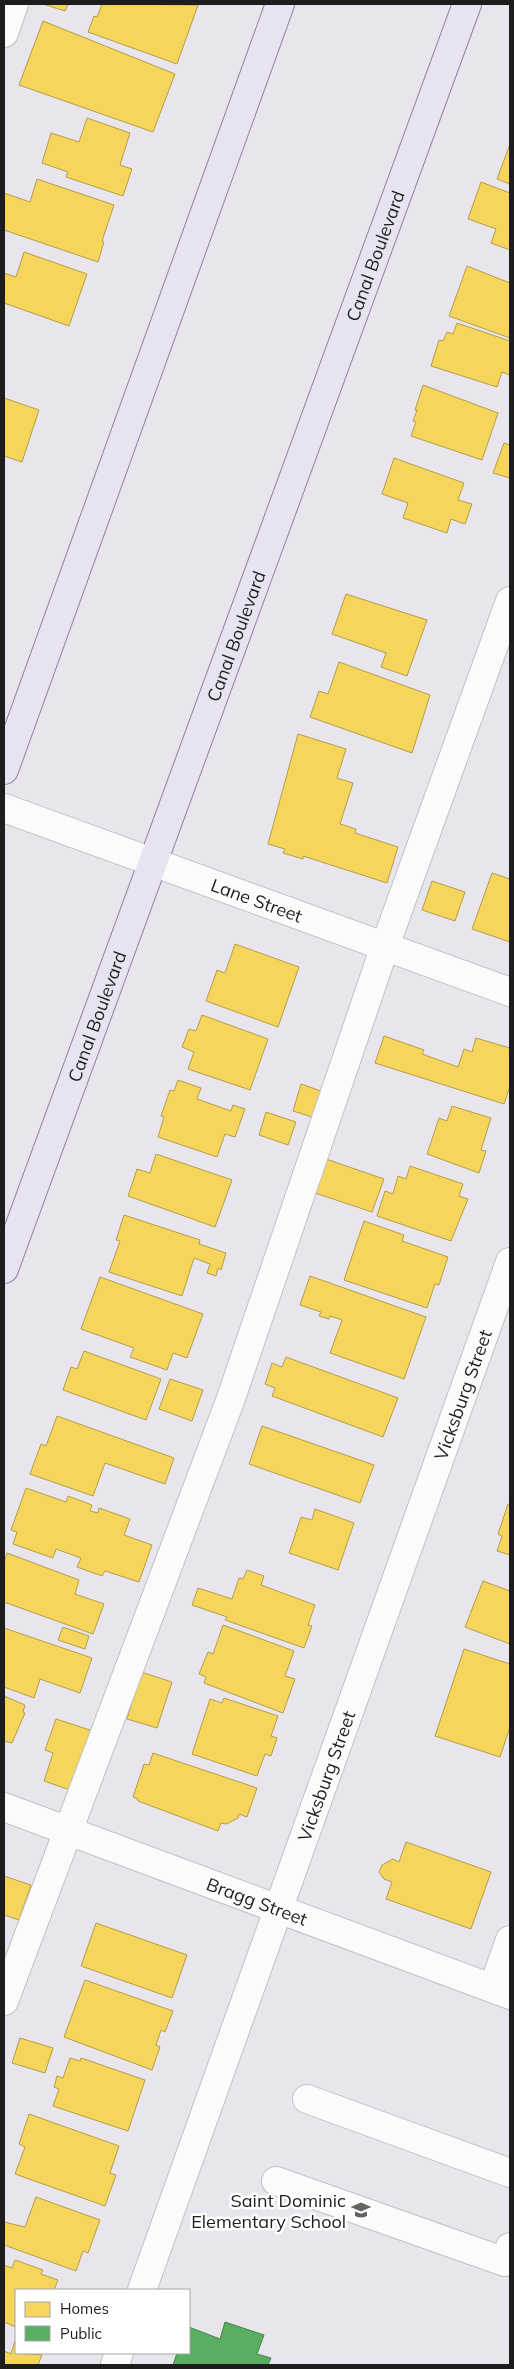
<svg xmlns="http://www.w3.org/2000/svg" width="514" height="2369" font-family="Mulish,sans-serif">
  <rect width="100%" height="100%" fill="#e8e6ec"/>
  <!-- homes -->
  <g fill="#f6d55c" stroke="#b59e49">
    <path d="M43 4H68L65 11Z"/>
    <path d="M102 4 198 5 177 64 88 32 94 16 97 17Z"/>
    <path d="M43 21 175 74 153 132 19 85Z"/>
    <path d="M87 118 130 133 120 165 132 169 123 196 66 177 68 172 42 163 51 133 79 142Z"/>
    <path d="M510 144V184L497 179Z"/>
    <path d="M37 179 114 205 102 241 104 242 98 262 4 230V193L30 202Z"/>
    <path d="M481 182 510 193V250L491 243 496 229 468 219Z"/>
    <path d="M24 252 87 274 69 326 4 303V273L16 277Z"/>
    <path d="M467 266 510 283V338L449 316Z"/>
    <path d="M457 323 510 341V375L502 372 497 387 431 366 439 340 443 341 447 332 453 334Z"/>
    <path d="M423 385 498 413 482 460 411 436 416 422 413 421 417 410H415Z"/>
    <path d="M4 398 39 410 22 462 4 456Z"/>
    <path d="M504 443 510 445V478L493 473Z"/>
    <path d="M394 458 464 483 458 500 472 504 465 524 451 519 447 533 403 518 408 503 382 494Z"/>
    <path d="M346 594 427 620 407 676 381 667 386 653 332 634Z"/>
    <path d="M339 662 430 695 412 753 310 717 319 691 328 694Z"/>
    <path d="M298 734 346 749 337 778 353 783 340 824 356 829 355 833 398 847 387 883 303 856V859L283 853 285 849 268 844Z"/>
    <path d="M492 873 510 879V942L472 929Z"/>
    <path d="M432 881 465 892 455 921 422 910Z"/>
    <path d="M235 944 299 967 278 1027 206 1001 217 970 225 973Z"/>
    <path d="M202 1015 268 1039 250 1090 188 1069 194 1052 182 1047 189 1029 196 1031Z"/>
    <path d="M384 1036 424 1050 422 1054 458 1067 464 1049 472 1052 476 1038 510 1048V1086L504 1104 375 1063Z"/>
    <path d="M178 1080 201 1088 197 1099 231 1111 233 1105 245 1109 235 1137 225 1134 217 1157 158 1137 164 1117 161 1116 170 1090 174 1091Z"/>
    <path d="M301 1084 321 1091 312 1117 293 1111Z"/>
    <path d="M452 1106 491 1118 481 1150 486 1151 479 1173 427 1154 439 1118 447 1121Z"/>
    <path d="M266 1112 296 1122 288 1145 259 1135Z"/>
    <path d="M156 1154 232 1180 215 1227 128 1196 137 1169 150 1173Z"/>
    <path d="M326 1159 384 1179 372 1212 315 1193Z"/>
    <path d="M410 1166 463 1184 459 1196 468 1199 451 1241 377 1216 385 1191 393 1194 398 1176 406 1179Z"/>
    <path d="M124 1215 200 1240 199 1244 226 1253 221 1270 218 1268 216 1276 207 1273 210 1264 194 1258 182 1296 109 1272 120 1241 116 1240Z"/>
    <path d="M364 1221 404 1235 402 1241 448 1257 439 1285 435 1284 427 1308 344 1280Z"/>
    <path d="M310 1276 426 1317 404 1379 330 1353 342 1320 330 1316 329 1319 319 1316 321 1312 300 1305Z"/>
    <path d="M100 1277 203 1314 187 1358 173 1353 167 1370 130 1357 134 1348 81 1329Z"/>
    <path d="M84 1351 161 1379 146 1420 63 1390 71 1367 77 1369Z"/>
    <path d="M286 1357 398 1398 383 1437 272 1396 275 1388 265 1384 272 1363 282 1367Z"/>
    <path d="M170 1379 203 1390 192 1421 159 1409Z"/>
    <path d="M57 1416 174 1458 165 1484 105 1463 93 1496 30 1474 41 1444 46 1446Z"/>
    <path d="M262 1426 374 1465 360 1503 249 1464Z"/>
    <path d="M26 1488 66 1502 68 1496 92 1505 90 1511 98 1513 99 1508 130 1519 124 1535 152 1545 139 1582 105 1571 102 1576 77 1567 81 1558 56 1549 53 1558 13 1544 17 1532 11 1530Z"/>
    <path d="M508 1504 510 1505V1555L497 1551 502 1536 498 1534Z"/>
    <path d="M315 1509 354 1523 338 1570 289 1553 301 1517 312 1520Z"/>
    <path d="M7 1553 79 1580 75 1594 104 1604 93 1634 4 1602V1563Z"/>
    <path d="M247 1570 264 1576 261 1585 315 1605 308 1625 312 1626 304 1648 225 1620 227 1617 192 1605 198 1588 232 1599 239 1578 243 1579Z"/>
    <path d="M483 1581 510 1591V1644L465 1627Z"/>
    <path d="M223 1625 294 1651 285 1676 295 1679 283 1713 204 1683 206 1677 199 1674 208 1652 213 1654Z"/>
    <path d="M63 1627 89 1636 85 1649 58 1640Z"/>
    <path d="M4 1628 92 1658 80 1693 40 1679 34 1698 4 1687Z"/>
    <path d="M464 1649 510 1664V1727L500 1757 435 1736Z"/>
    <path d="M141 1672 172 1682 157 1728 127 1719Z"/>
    <path d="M4 1696 25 1705 23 1712 25 1713 12 1743 4 1741Z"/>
    <path d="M224 1698 278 1716 271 1736 277 1738 271 1756 265 1754 257 1776 192 1754 210 1699 222 1703Z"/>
    <path d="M56 1719 93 1731 73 1791 44 1781 53 1753 45 1750Z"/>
    <path d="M153 1753 257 1788 247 1817 239 1814 238 1818 226 1824 221 1823 218 1831 138 1801V1799L133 1797 144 1764 149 1765Z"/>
    <path d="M406 1842 491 1872 471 1929 386 1899 392 1882 384 1879 379 1872 382 1865 393 1859 399 1862Z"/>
    <path d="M4 1876 31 1885 19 1920 4 1915Z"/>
    <path d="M96 1923 187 1955 172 1998 81 1966Z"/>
    <path d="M85 1980 173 2011 165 2032 161 2030 156 2045 160 2047 152 2070 64 2037Z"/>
    <path d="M20 2038 53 2048 45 2073 12 2063Z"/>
    <path d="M70 2058 80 2061 81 2058 145 2080 128 2131 53 2106 59 2089 54 2087 57 2076 63 2078Z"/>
    <path d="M29 2114 119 2146 110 2173 116 2175 105 2206 15 2174 25 2147 19 2144Z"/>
    <path d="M36 2197 100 2220 88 2253 83 2251 76 2271 4 2245V2222L25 2227Z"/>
    <path d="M15 2260 43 2270 41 2274 58 2280 54 2290H16V2327L4 2322V2265L12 2268Z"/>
    <path d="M15 2341 16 2353 42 2355 38 2365H4V2351L11 2354Z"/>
  </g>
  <!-- public -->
  <path fill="#5aae61" stroke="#48824d" d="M225 2322 264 2335 257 2354 271 2358 268 2365H173L177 2353H189V2327L220 2339Z"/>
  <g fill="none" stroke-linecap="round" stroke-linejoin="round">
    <!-- minor casing -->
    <g stroke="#c1c0c3" stroke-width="30">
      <g id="minor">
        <path d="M4 33 14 4"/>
        <path id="s1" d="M4 808 510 992"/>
        <path id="s2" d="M4 1807 510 1995"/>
        <path d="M493 1988 510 1940"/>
        <path d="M4 2001 230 1401 385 946 510 601"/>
        <path d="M307 2099 510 2173"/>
        <path d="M276 2181 505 2262 510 2247"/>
        <path id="s3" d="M142 2290 510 1262"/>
        <path d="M115 2365 119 2353"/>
      </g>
    </g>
    <!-- major casing -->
    <g stroke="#8e82a2" stroke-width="30">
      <g id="major">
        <path d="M4 770 280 4"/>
        <path id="s4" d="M4 1269 467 4"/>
      </g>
    </g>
    <!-- minor -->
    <use href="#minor" stroke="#fcfbfc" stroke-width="28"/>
    <!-- major -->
    <use href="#major" stroke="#e7e3f1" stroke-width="28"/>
  </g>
  <!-- icons -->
  <defs>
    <g id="school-bare" transform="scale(1.5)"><path d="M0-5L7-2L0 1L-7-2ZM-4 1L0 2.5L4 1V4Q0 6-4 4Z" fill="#646365" stroke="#fff" stroke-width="2.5" paint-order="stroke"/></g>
  </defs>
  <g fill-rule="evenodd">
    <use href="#school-bare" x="361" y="2210"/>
  </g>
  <g text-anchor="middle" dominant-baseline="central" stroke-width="5" stroke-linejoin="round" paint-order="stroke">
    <!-- street labels -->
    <g font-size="18" fill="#1d1d1d" stroke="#fff">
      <text stroke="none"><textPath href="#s4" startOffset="1079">Canal Boulevard</textPath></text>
      <text stroke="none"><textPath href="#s4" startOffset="674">Canal Boulevard</textPath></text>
      <text stroke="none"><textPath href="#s1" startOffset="269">Lane Street</textPath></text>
      <text stroke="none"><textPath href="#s4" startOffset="269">Canal Boulevard</textPath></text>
      <text stroke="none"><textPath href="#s3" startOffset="951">Vicksburg Street</textPath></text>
      <text stroke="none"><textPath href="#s3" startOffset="546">Vicksburg Street</textPath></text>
      <text stroke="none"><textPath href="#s2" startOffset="270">Bragg Street</textPath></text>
    </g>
    <!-- poi labels -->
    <g font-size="18" fill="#1d1d1d" stroke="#fff" text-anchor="end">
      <text x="346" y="2200">Saint Dominic<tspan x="346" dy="21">Elementary School</tspan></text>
    </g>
  </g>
  <!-- border -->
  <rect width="514" height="2369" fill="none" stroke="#1d1d1d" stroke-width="10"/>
  <!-- legend -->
  <rect x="15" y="2289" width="175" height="65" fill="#ffffff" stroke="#a5a5a5"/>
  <rect x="25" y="2302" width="25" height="15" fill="#f6d55c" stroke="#a5a5a5"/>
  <text x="60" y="2314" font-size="15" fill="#1d1d1d">Homes</text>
  <rect x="25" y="2326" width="25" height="15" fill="#5aae61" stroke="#a5a5a5"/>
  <text x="60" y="2339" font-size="15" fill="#1d1d1d">Public</text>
</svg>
